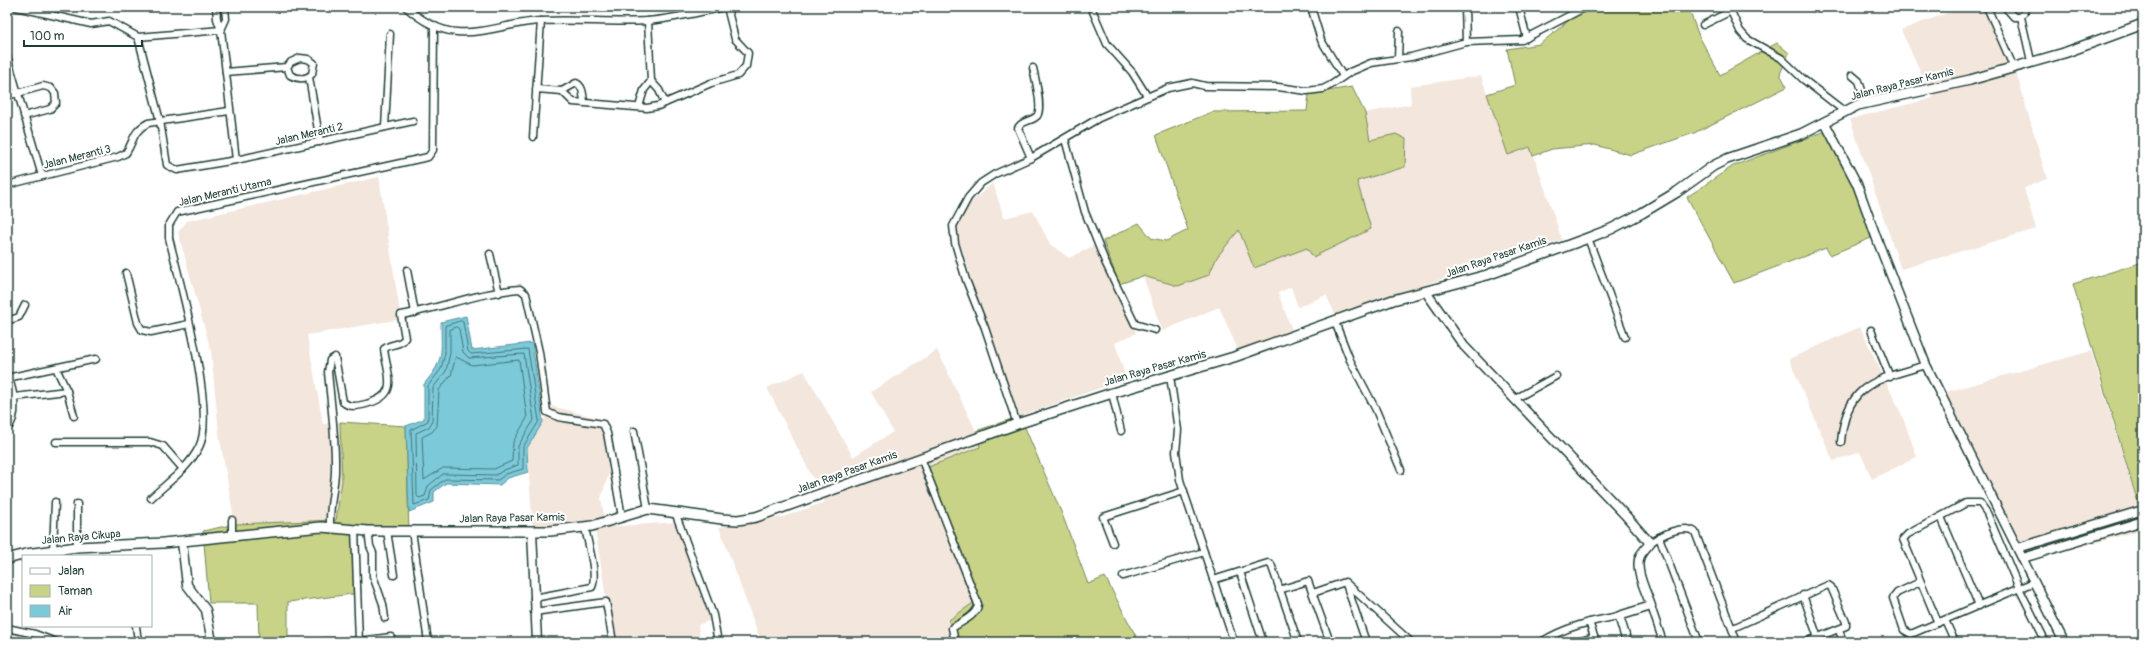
<svg xmlns="http://www.w3.org/2000/svg" width="2150" height="649" font-family="Pangolin,sans-serif">
  <rect width="100%" height="100%" fill="#fff"/>
  <filter id="ink" filterUnits="userSpaceOnUse"><feTurbulence type="fractalNoise" baseFrequency=".025" numOctaves="2"/><feDisplacementMap in="SourceGraphic" scale="8" xChannelSelector="R" yChannelSelector="G"/><feConvolveMatrix kernelMatrix="1 2 1 2 8 2 1 2 1" color-interpolation-filters="sRGB"/></filter>
  <g filter="url(#ink)">
    <!-- built -->
    <g fill="#f3e6dc">
      <path d="M1964 7H1987L2017 75 2047 179 2024 188 2036 229 1901 269 1850 119 1933 98 1901 30Z"/>
      <path d="M1481 76 1508 155 1531 147 1562 240 1335 314 1326 295 1298 307 1291 287 1278 293 1292 330 1239 352 1219 307 1162 331 1143 276 1178 286 1209 275 1217 257 1239 230 1254 268 1307 248 1313 257 1370 229 1357 181 1405 167 1406 139 1396 135 1370 141 1365 113 1411 104 1410 86Z"/>
      <path d="M379 177 401 319 307 335 323 424 340 422 342 481 336 520 235 524 219 434 211 351 178 232 187 221Z"/>
      <path d="M993 183 1004 218 1033 211 1050 244 1069 258 1103 241 1136 333 1115 343 1126 379 1020 416 977 307 968 268 952 219Z"/>
      <path d="M1860 327 1903 418 1917 457 1872 479 1860 452 1833 461 1789 359Z"/>
      <path d="M937 350 976 431 980 447 923 469 973 603 949 620 954 642H761L719 527 783 517 825 502 767 388 804 371 853 457 893 432 871 392Z"/>
      <path d="M2091 351 2139 509H2143V538L2139 531 2029 560 1946 392Z"/>
      <path d="M552 406 601 419 609 473 601 498 606 527 678 522 714 619 698 625 700 637 646 642H613L595 528 533 530 527 448Z"/>
    </g>
    <!-- green -->
    <g fill="#c8d387" stroke="#74885e">
      <path d="M1577 7H1688L1699 36 1720 75 1777 43 1789 53 1780 74 1787 87 1694 133 1631 155 1595 145 1552 149 1533 156 1530 147 1508 155 1487 94 1515 85 1507 49 1540 44 1574 16Z"/>
      <path d="M1352 87 1365 113 1370 140 1396 134 1406 139 1405 167 1357 181 1371 229 1313 257 1307 248 1254 268 1239 230 1217 257 1209 275 1178 286 1143 276 1119 284 1103 241 1139 223 1151 238 1166 241 1188 230 1156 135 1212 112 1307 111 1309 94Z"/>
      <path d="M1826 131 1852 178 1871 238 1830 255 1826 248 1734 283 1687 197 1733 166Z"/>
      <path d="M2143 262V509L2140 510 2073 284Z"/>
      <path d="M1020 416 1062 514 1088 584 1105 577 1139 642H954L949 620 973 603 923 469 980 447 976 431Z"/>
      <path d="M340 422 406 426 409 534 357 535 361 593 288 602V642H259L258 603H209L203 531 235 524 336 520 342 481Z"/>
    </g>
    <!-- water -->
    <path fill="#7cc9da" stroke="#579198" d="M466 316 472 350 532 343 543 422 527 448 528 472 508 478 500 485 446 483 434 492V502L409 512 406 426 424 419V384C445 360 441 353 441 322Z"/>
    <g fill="none" stroke-linecap="round" stroke-linejoin="round">
      <!-- shore -->
      <g stroke="#447576" stroke-width="1">
        <path d="M461 321 463 322 468 351 471 354 528 349 539 421 523 447V469L506 474 498 480 445 479 431 490 429 500 414 505 411 430 428 421V386L441 369 445 353V326Z"/>
        <path d="M457 327 459 329 463 352 469 358 524 354 534 420 518 446V465L504 470 496 475 443 474 428 486 425 496 419 498 417 496 416 433 429 427 432 422 433 388 446 371 450 353V330Z"/>
        <path d="M456 357 472 365 519 360 527 418 513 442 512 461 494 469 443 468 424 480 422 437 432 432 437 426 439 390 451 375Z"/>
      </g>
      <!-- minor casing -->
      <g stroke="#1f3d34" stroke-width="9">
        <g id="minor">
          <path d="M16 7 91 24 109 21 138 37 221 30"/>
          <path d="M216 7 217 19 221 30 236 160"/>
          <path d="M406 7C419 19 439 31 457 32 486 34 513 22 541 21 577 19 612 23 647 21 674 19 699 12 725 7"/>
          <path d="M1091 7 1107 44 1132 72 1147 96"/>
          <path d="M1311 7 1321 40 1343 76"/>
          <path d="M1465 7 1466 42"/>
          <path d="M1519 7 1527 38"/>
          <path d="M1729 7 1740 31 1747 39 1781 58 1804 80 1844 111"/>
          <path d="M1987 7 2013 66"/>
          <path d="M2005 7 2014 17H2021"/>
          <path d="M2027 7 2021 17 2031 61"/>
          <path d="M648 21 651 81"/>
          <path d="M1703 25 1731 11"/>
          <path d="M221 30 226 19 225 7"/>
          <path d="M138 37 160 121 167 165 177 170 236 160 413 121"/>
          <path d="M7 56 42 176"/>
          <path d="M300 58 308 59 314 63 312 74C306 80 297 79 290 75L287 67 291 62Z"/>
          <path d="M1398 59 1399 31"/>
          <path d="M226 72 287 67"/>
          <path d="M1852 75 1859 81 1866 103"/>
          <path d="M309 77 320 142"/>
          <path d="M536 89 562 91 573 102 647 108 658 106 711 83 738 75 746 66 748 53 735 39 727 7"/>
          <path d="M562 91 576 83C583 86 583 94 584 102"/>
          <path d="M7 96 43 86 51 88 55 93 56 103 50 109 24 116"/>
          <path d="M639 107 644 90 651 81 659 90 665 103"/>
          <path d="M385 127 390 34"/>
          <path d="M533 137 541 21"/>
          <path d="M1065 139 1085 212 1106 264 1135 324 1155 330"/>
          <path d="M1031 158 1018 128C1022 120 1031 122 1037 116 1043 109 1035 77 1033 68"/>
          <path d="M7 185 118 157 126 153C135 139 132 132 148 123L229 111"/>
          <path d="M1588 238 1625 337"/>
          <path d="M490 254 499 293"/>
          <path d="M407 270 415 313"/>
          <path d="M126 273 138 323 142 330 151 332 189 324"/>
          <path d="M7 321 19 317 25 305"/>
          <path d="M1335 322 1350 360 1376 410 1401 470"/>
          <path d="M1871 330 1890 377"/>
          <path d="M56 368 67 391 74 416"/>
          <path d="M1170 376 1178 430 1176 452 1180 480 1234 642"/>
          <path d="M7 378 96 359"/>
          <path d="M1112 393 1121 431"/>
          <path d="M14 397 67 391"/>
          <path d="M1515 399 1556 376"/>
          <path d="M1017 424 985 328 966 280 955 243 953 226 968 198 981 183 995 174 1031 158 1099 118 1168 88 1192 83 1205 86 1278 87 1307 91 1323 89 1331 85 1350 72 1371 63 1411 57 1466 42 1522 40 1586 7"/>
          <path d="M7 429C19 416 14 393 9 379"/>
          <path d="M634 431 648 509"/>
          <path d="M56 442H150L163 446 183 469"/>
          <path d="M1841 442C1846 382 1877 380 1926 365"/>
          <path d="M921 458 978 604C978 615 961 622 952 628L955 642"/>
          <path d="M151 498C167 483 189 468 199 447 217 414 179 279 169 238V225L177 212 428 157 433 150 434 25"/>
          <path d="M675 512 713 615 718 642"/>
          <path d="M1941 517 1979 606"/>
          <path d="M232 520V535"/>
          <path d="M330 527C329 506 334 492 335 472 336 439 331 405 328 372L330 360 335 357 343 402C350 408 358 406 366 404 401 395 387 375 384 349 390 343 401 346 405 338L401 315C441 308 480 292 520 289L526 294 539 352 547 412 558 417 603 424 607 433 622 517"/>
          <path d="M355 529 359 642"/>
          <path d="M368 531 370 546 373 553V576L383 604 385 618"/>
          <path d="M387 531 394 575"/>
          <path d="M412 531 428 642"/>
          <path d="M1659 537 1699 642"/>
          <path d="M1113 543 1103 517 1184 491"/>
          <path d="M1650 543C1660 536 1683 523 1695 532L1737 642"/>
          <path d="M77 547V504"/>
          <path d="M53 550 55 502"/>
          <path d="M1240 572 1263 642"/>
          <path d="M1123 576 1204 552"/>
          <path d="M1213 580 1268 563 1271 564 1298 642"/>
          <path d="M1920 582 1897 593 1893 598 1904 630 1911 634 2034 582"/>
          <path d="M1346 584 1366 642"/>
          <path d="M1279 590 1308 581 1330 642"/>
          <path d="M1313 593 1345 582 1411 642"/>
          <path d="M1803 595 1818 638"/>
          <path d="M534 598 592 587C598 574 587 541 585 527"/>
          <path d="M1651 606 1663 642"/>
          <path d="M534 612 606 602 613 642"/>
          <path d="M1945 620 1955 642"/>
          <path d="M1589 622 1596 642"/>
          <path d="M1938 623 1903 539 1908 534 1966 503H1980L1987 513 2019 588 2043 636V642"/>
          <path d="M136 626 138 642"/>
          <path d="M7 628 35 634 56 642"/>
          <path d="M1733 628 1828 585 1831 587 1846 622V626L1806 642"/>
          <path d="M1839 630 1843 642"/>
          <path d="M324 642 359 641 391 637"/>
          <path d="M1541 642C1565 627 1591 621 1619 616"/>
          <path d="M1578 642 1594 637"/>
        </g>
      </g>
      <!-- tertiary casing -->
      <g stroke="#1f3d34" stroke-width="11">
        <g id="tertiary">
          <path d="M1825 123 1857 184 1878 242 1926 365 2064 642"/>
          <path d="M1426 292 1464 346 1626 516 1650 543C1647 547 1642 552 1640 556 1634 570 1647 593 1651 606L1619 616 1627 642"/>
          <path d="M532 531 537 642"/>
          <path d="M182 542 187 585 206 610 212 642"/>
          <path d="M2018 548 2143 510"/>
          <path d="M2023 558 2143 521"/>
        </g>
      </g>
      <!-- secondary casing -->
      <g stroke="#1f3d34" stroke-width="12">
        <path id="secondary" d="M7 559 26 554 77 547 163 543 321 527 368 531H550L592 526 648 509 722 519 738 520 756 517 1017 424 1112 393 1234 357 1393 300 1487 275 1588 238 1611 229 1642 213 1677 192 1713 166 1727 159 1801 134 1858 105 1970 80 2064 53 2143 24"/>
      </g>
      <!-- minor -->
      <use href="#minor" stroke="#fff" stroke-width="6"/>
      <!-- tertiary -->
      <use href="#tertiary" stroke="#fff" stroke-width="8"/>
      <!-- secondary -->
      <use href="#secondary" stroke="#fff" stroke-width="9"/>
    </g>
  </g>
  <g text-anchor="middle" dominant-baseline="central" stroke-width="4" stroke-linejoin="round" paint-order="stroke">
    <!-- street labels -->
    <g font-size="11" fill="#1f3d34" stroke="#fff">
      <text transform="translate(1902 84) rotate(-14)">Jalan Raya Pasar Kamis</text>
      <text transform="translate(309 134) rotate(-13)">Jalan Meranti 2</text>
      <text transform="translate(77 157) rotate(-14)">Jalan Meranti 3</text>
      <text transform="translate(225 192) rotate(-13)">Jalan Meranti Utama</text>
      <text transform="translate(1496 257) rotate(-19)">Jalan Raya Pasar Kamis</text>
      <text transform="translate(1155 368) rotate(-16)">Jalan Raya Pasar Kamis</text>
      <text transform="translate(847 472) rotate(-20)">Jalan Raya Pasar Kamis</text>
      <text transform="translate(512 518) rotate(-1)">Jalan Raya Pasar Kamis</text>
      <text transform="translate(81 537) rotate(-5)">Jalan Raya Cikupa</text>
    </g>
  </g>
  <!-- margin -->
  <rect width="2150" height="649" fill="none" stroke="#fff" stroke-width="24"/>
  <rect x="12" y="12" width="2126" height="625" fill="none" stroke="#1f3d34" stroke-width="1.5" filter="url(#ink)"/>
  <!-- legend -->
  <rect x="22" y="555" width="130" height="72" fill="#ffffff" stroke="#a5b1ae"/>
  <rect x="30" y="568" width="20" height="6" fill="#ffffff" stroke="#a5b1ae"/>
  <text x="58" y="575" font-size="12" fill="#1f3d34">Jalan</text>
  <rect x="30" y="585" width="20" height="12" fill="#c8d387" stroke="#a5b1ae"/>
  <text x="58" y="595" font-size="12" fill="#1f3d34">Taman</text>
  <rect x="30" y="605" width="20" height="12" fill="#7cc9da" stroke="#a5b1ae"/>
  <text x="58" y="615" font-size="12" fill="#1f3d34">Air</text>
  <!-- scale -->
  <path d="M24 40v6h118v-6" fill="none" stroke="#1f3d34" stroke-width="2"/>
  <text x="30" y="40" font-size="12" fill="#1f3d34" stroke="#ffffff" stroke-width="3" paint-order="stroke">100 m</text>
</svg>
